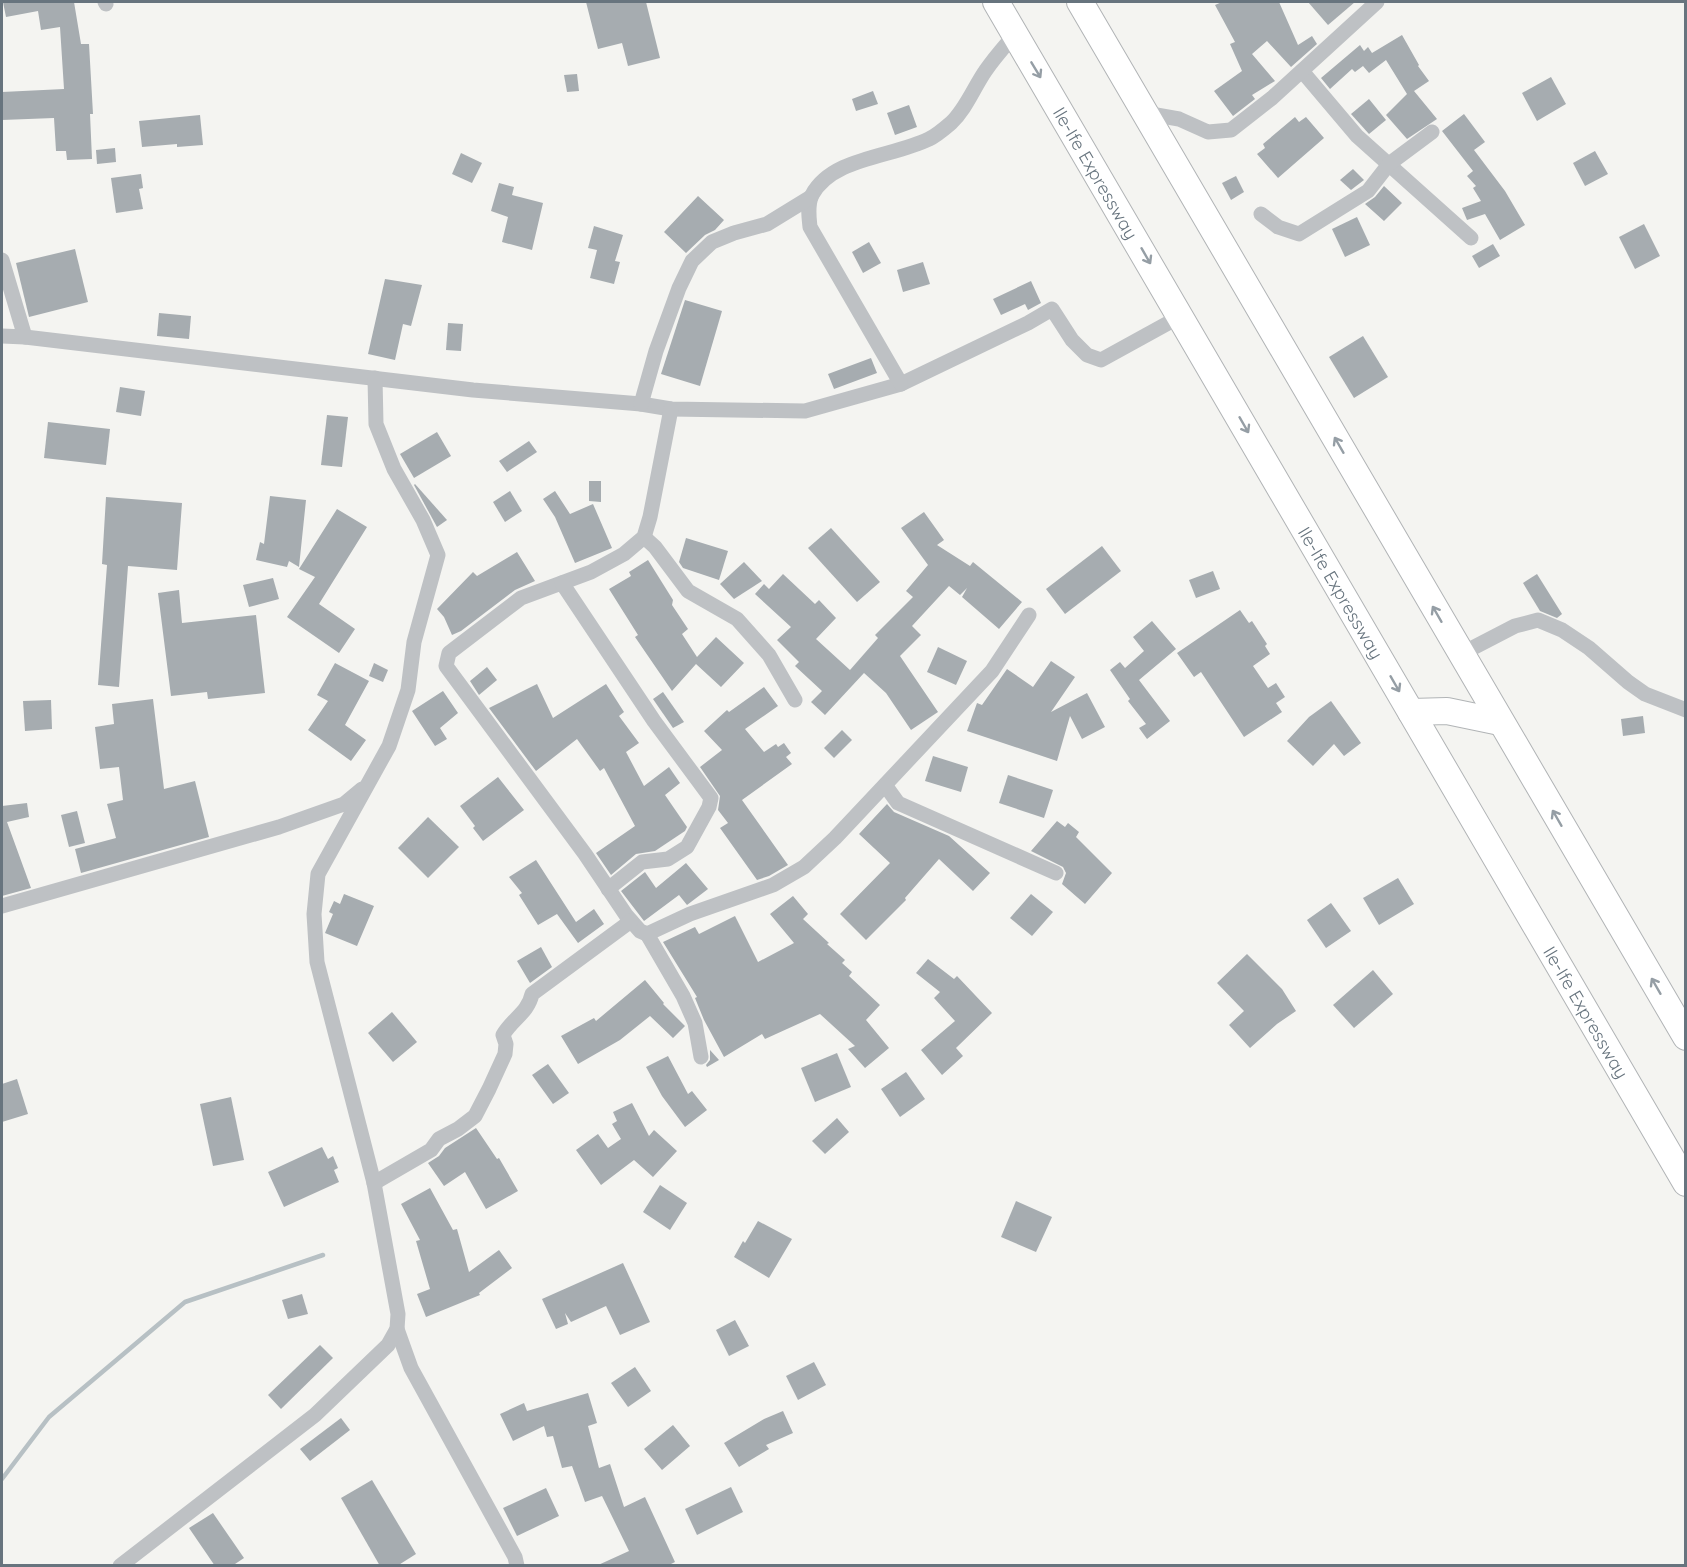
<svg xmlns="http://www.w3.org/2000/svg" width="1687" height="1567" font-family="Quicksand,sans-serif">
  <rect width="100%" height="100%" fill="#f4f4f1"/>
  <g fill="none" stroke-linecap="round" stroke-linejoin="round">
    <!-- stream -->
    <path stroke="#b7c0c4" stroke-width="4.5" d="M2 1479 49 1417 185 1302 323 1255"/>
  </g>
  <!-- building -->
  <g fill="#a6acb0">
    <path d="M3 2H74L81 44H89L93 114H90L92 159 67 160 66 151H56L54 118 2 120V92L64 89 60 27 41 30 38 11 6 17Z"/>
    <path d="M586 2H646L660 58 628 66 622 43 598 49Z"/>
    <path d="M1222 2H1279L1298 45 1312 36 1317 44 1291 67 1267 41 1252 54 1275 81 1252 95 1255 99 1233 116 1214 91 1242 71 1230 44 1235 42 1215 5Z"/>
    <path d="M1308 2H1355L1328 25Z"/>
    <path d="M1402 35 1419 65 1418 66 1429 81 1414 91 1437 119 1407 139 1386 115 1407 94 1386 60 1369 73 1363 66 1355 72 1352 69 1330 89 1321 78 1360 45 1364 51 1368 47 1372 53Z"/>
    <path d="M577 74 579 91 567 92 564 75Z"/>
    <path d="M1551 77 1566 104 1537 121 1522 93Z"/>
    <path d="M873 91 878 104 856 111 852 99Z"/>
    <path d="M1369 99 1386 120 1369 134 1351 114Z"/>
    <path d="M909 105 917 127 895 135 887 113Z"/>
    <path d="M1464 114 1485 142 1474 150 1505 191 1525 225 1500 240 1485 214 1467 220 1462 208 1481 201 1473 188 1476 186 1467 176 1473 171 1442 131Z"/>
    <path d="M200 115 203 145 177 147V144L142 147 139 121Z"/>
    <path d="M1295 117 1299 122 1306 117 1324 138 1278 178 1257 154 1265 148 1263 144Z"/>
    <path d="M115 148 116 162 97 164 96 150Z"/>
    <path d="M1595 151 1608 174 1585 186 1573 163Z"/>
    <path d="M461 153 482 163 472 183 452 174Z"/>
    <path d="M1353 169 1364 180 1351 190 1340 180Z"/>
    <path d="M141 174 143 188 139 189 143 209 116 213 111 178Z"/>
    <path d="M1236 176 1244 192 1231 200 1222 183Z"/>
    <path d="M499 183 514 187 512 195 543 203 532 250 502 242 508 217 491 211Z"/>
    <path d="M1384 186 1402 203 1384 221 1365 204 1375 197Z"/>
    <path d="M698 196 724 220 715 230 705 235 686 253 664 232Z"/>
    <path d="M1357 217 1370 245 1345 257 1332 229Z"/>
    <path d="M1644 224 1660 256 1635 269 1619 237Z"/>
    <path d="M594 226 623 235 615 261 620 262 614 284 590 278 597 250 588 248Z"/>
    <path d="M869 242 881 263 863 273 852 252Z"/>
    <path d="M1493 244 1500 256 1479 268 1472 256Z"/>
    <path d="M75 249 88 302 29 317 16 263Z"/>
    <path d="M923 262 930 284 903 292 897 270Z"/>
    <path d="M385 279 422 285 411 326 403 324 395 360 368 354Z"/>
    <path d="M1031 281 1041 303 1028 310 1025 304 1001 315 993 299Z"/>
    <path d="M685 300 722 311 700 386 661 374Z"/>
    <path d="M159 313 191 316 189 339 157 336Z"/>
    <path d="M448 323 463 324 461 351 446 350Z"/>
    <path d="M1363 336 1388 377 1354 398 1329 357Z"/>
    <path d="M871 358 877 373 834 389 828 374Z"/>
    <path d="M120 387 145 391 141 416 116 412Z"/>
    <path d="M327 415 348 417 342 467 321 465Z"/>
    <path d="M48 422 110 429 106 465 44 458Z"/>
    <path d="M437 432 451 456 414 478 400 454Z"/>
    <path d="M529 441 537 452 507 472 499 461Z"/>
    <path d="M589 481H601V502L589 501Z"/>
    <path d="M415 484 447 520 437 527 414 485Z"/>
    <path d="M510 491 522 511 505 522 493 502Z"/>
    <path d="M555 491 570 514 593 504 612 548 575 563 555 517 543 499Z"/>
    <path d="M270 496 306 500 299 567 289 561 287 567 256 560 260 542 264 544Z"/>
    <path d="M106 497 182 503 177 570 128 566 119 687 98 685 107 565 102 564Z"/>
    <path d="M337 509 367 527 319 604 355 629 339 653 287 617 315 577 299 569Z"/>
    <path d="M924 512 944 540 937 545 970 566 973 562 1022 602 999 629 962 597 967 588 960 595 949 586 912 626 921 635 900 656 938 712 911 730 886 693 864 673 825 715 811 702 822 691 795 666 799 662 777 640 791 627 755 594 764 584 769 589 783 574 815 604 819 600 836 618 816 639 850 670 878 638 875 635 913 597 906 591 928 565 901 528Z"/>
    <path d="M831 528 880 582 857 602 808 548Z"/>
    <path d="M686 538 728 551 719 580 683 568 679 562Z"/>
    <path d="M1102 546 1121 571 1065 614 1046 589Z"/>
    <path d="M517 552 535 581 515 590 461 631 452 635 444 617 437 609 473 572 477 576Z"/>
    <path d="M648 560 673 600 672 605 688 629 682 634 697 657 716 637 744 663 721 687 696 664 672 691 635 637 638 635 609 589 631 576 629 572Z"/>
    <path d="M744 562 762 581 734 599 720 584Z"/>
    <path d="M1213 571 1220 589 1196 598 1189 580Z"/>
    <path d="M1537 574 1562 614 1557 618 1540 611 1523 583Z"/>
    <path d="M273 578 279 599 249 607 243 585Z"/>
    <path d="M179 590 182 623 256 615 265 693 208 699 207 692 171 696 158 593Z"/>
    <path d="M1240 610 1249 623 1252 621 1267 644 1265 646 1270 654 1253 666 1268 688 1276 683 1285 697 1276 703 1282 712 1244 737 1201 672 1194 677 1177 653Z"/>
    <path d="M1152 621 1176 649 1139 680 1170 721 1147 739 1139 728 1146 724 1128 701 1130 699 1110 670 1120 662 1125 668 1144 651 1133 637Z"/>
    <path d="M938 647 967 661 956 685 927 672Z"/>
    <path d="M1051 661 1075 677 1051 712 1087 693 1105 727 1082 739 1070 716 1057 761 967 731 977 703 982 705 1007 669 1033 687Z"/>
    <path d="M335 663 369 681 345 725 366 740 351 761 308 730 328 701 317 695Z"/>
    <path d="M374 663 388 670 383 682 369 676Z"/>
    <path d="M487 667 497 680 479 695 470 681Z"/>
    <path d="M537 684 553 718 606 684 624 712 619 716 639 743 626 752 644 786 669 767 680 783 665 795 687 827 685 831 655 851 636 854 611 875 596 853 635 826 604 768 600 771 577 739 536 771 489 708Z"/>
    <path d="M764 687 778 706 745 729 764 752 776 744 778 747 784 743 791 753 786 757 792 764 742 800 788 865 769 876 757 880 720 828 728 823 718 810 720 796 700 767 722 750 704 731 727 710 729 712Z"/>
    <path d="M443 691 458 713 440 728 447 739 435 746 412 711Z"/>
    <path d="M663 692 684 722 673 728 653 699Z"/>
    <path d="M153 699 164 789 195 781 209 837 81 873 75 849 116 838 107 804 123 800 119 767 100 769 95 727 114 724 112 704Z"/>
    <path d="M51 700 52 729 25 731 23 701Z"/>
    <path d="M1331 701 1361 743 1344 756 1334 744 1313 766 1287 741 1309 717Z"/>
    <path d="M1643 716 1645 733 1623 736 1621 719Z"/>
    <path d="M842 730 852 740 834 758 824 748Z"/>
    <path d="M933 756 968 767 961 792 925 781Z"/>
    <path d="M1008 775 1053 790 1044 818 999 803Z"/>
    <path d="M498 777 524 810 483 841 473 828 475 826 460 806Z"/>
    <path d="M27 803 29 817 7 822 31 888 2 896V806Z"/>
    <path d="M887 804 894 812 949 836 990 873 973 891 939 859 905 898 906 900 866 940 840 914 890 863 859 834Z"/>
    <path d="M77 811 85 843 69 847 61 815Z"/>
    <path d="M428 817 459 847 428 878 398 848Z"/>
    <path d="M1057 821 1065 827 1068 823 1079 832 1076 837 1112 873 1085 904 1062 884 1066 873 1063 867 1031 851Z"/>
    <path d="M536 860 576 922 594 909 604 924 578 943 557 914 538 925 519 895 522 893 509 877Z"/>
    <path d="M686 863 708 889 687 905 679 895 644 921 621 891 645 872 656 888Z"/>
    <path d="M1398 878 1414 904 1379 925 1363 898Z"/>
    <path d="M344 894 374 906 357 946 325 933 333 914 329 912 334 901 340 904Z"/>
    <path d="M1031 894 1053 912 1032 936 1010 918Z"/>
    <path d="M793 896 808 914 803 919 829 943 827 944 845 960 842 963 852 972 849 976 880 1005 866 1020 889 1048 865 1068 848 1049 855 1046 820 1014 765 1039 762 1034 724 1057 704 1020 695 998 697 997 663 942 695 927 699 934 735 916 758 962 794 943 770 914Z"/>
    <path d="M1331 903 1351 931 1326 948 1307 920Z"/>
    <path d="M541 947 552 967 530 983 517 961Z"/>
    <path d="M1247 954 1282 989 1296 1011 1277 1024 1250 1048 1229 1025 1244 1011 1217 983Z"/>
    <path d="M928 959 954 979 957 976 992 1013 956 1048 963 1056 942 1075 921 1050 955 1021 934 998 940 992 916 973Z"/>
    <path d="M1373 970 1393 994 1354 1028 1333 1005Z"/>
    <path d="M645 980 664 1003 663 1004 685 1026 673 1038 650 1016 620 1040 578 1064 561 1036 594 1018 596 1021Z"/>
    <path d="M392 1012 417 1042 393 1062 368 1033Z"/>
    <path d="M710 1050 719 1060 707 1067 706 1065 710 1060Z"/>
    <path d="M837 1053 851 1087 815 1102 801 1068Z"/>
    <path d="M668 1056 688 1094 692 1091 707 1110 685 1127 662 1096 646 1067Z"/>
    <path d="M548 1064 569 1093 553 1104 532 1075Z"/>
    <path d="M906 1072 925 1099 900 1117 881 1089Z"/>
    <path d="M17 1079 28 1114 2 1122V1084Z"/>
    <path d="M231 1097 244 1160 213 1166 200 1104Z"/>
    <path d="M632 1103 649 1136 654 1130 677 1151 653 1177 634 1160 601 1185 576 1150 598 1134 608 1148 621 1139 612 1124 617 1121 613 1112Z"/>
    <path d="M837 1118 849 1132 825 1154 812 1141Z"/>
    <path d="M476 1128 497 1159 499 1158 518 1191 486 1209 465 1172 444 1186 428 1163 439 1156 445 1148Z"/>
    <path d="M322 1147 328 1159 333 1156 338 1168 334 1170 339 1182 284 1207 268 1172Z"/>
    <path d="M660 1185 687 1203 670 1230 643 1212Z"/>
    <path d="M430 1188 453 1230 457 1229 469 1272 499 1250 512 1268 479 1293 480 1295 426 1317 417 1294 430 1289 416 1241 420 1240 401 1204Z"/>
    <path d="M1016 1201 1052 1217 1036 1252 1001 1237Z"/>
    <path d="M758 1221 792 1239 769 1278 734 1257 743 1241 745 1243Z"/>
    <path d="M623 1263 650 1322 620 1335 606 1306 571 1322 565 1313 568 1324 556 1329 542 1299Z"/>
    <path d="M302 1294 308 1314 288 1319 282 1300Z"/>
    <path d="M735 1320 749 1346 729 1356 716 1330Z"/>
    <path d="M320 1345 333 1358 281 1409 268 1395Z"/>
    <path d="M814 1362 826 1385 798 1400 786 1376Z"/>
    <path d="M635 1367 651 1391 628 1407 611 1383Z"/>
    <path d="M588 1393 597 1423 588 1426 599 1468 610 1464 624 1507 645 1497 675 1562 667 1566H596L629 1551 602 1496 585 1502 572 1466 562 1468 553 1436 547 1437 544 1426 513 1441 500 1414 524 1403 527 1411Z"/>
    <path d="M783 1411 793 1433 766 1445 769 1449 739 1467 724 1443 764 1419Z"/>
    <path d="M341 1418 350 1430 310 1461 300 1449Z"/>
    <path d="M673 1425 690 1446 662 1470 644 1449Z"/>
    <path d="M372 1480 416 1554 397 1566H380L341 1498Z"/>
    <path d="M731 1487 743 1512 697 1535 685 1509Z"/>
    <path d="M546 1488 559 1516 517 1536 503 1508Z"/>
    <path d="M213 1513 244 1558 232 1566H215L189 1528Z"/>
  </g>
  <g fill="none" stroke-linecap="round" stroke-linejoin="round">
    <!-- trunk casing -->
    <g stroke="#b1b4b6" stroke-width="28">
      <g id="trunk">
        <path id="s1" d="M996 2 1686 1183"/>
        <path d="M1080 2 1686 1037"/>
        <path d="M1411 712 1447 711 1500 722"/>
      </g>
    </g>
    <!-- minor -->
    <g stroke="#bec1c4" stroke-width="15">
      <path d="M105 2 106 4"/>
      <path d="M1302 71 1357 136 1471 238"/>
      <path d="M1145 113 1179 119 1208 132 1231 130 1272 98 1377 2"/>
      <path d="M1261 214 1278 227 1299 234 1368 191 1389 164 1432 132"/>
      <path d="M2 260 25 337"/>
      <path d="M2 336 25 337 473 390 641 404 671 409 805 411 901 384 1028 323 1052 309 1072 340 1087 355 1101 360 1181 316"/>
      <path d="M901 384 810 227C809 217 807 205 812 195 832 157 893 157 929 139 936 136 944 129 951 123 966 109 974 87 986 70 995 57 1005 46 1015 34"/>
      <path d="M641 404 656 351 679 288 692 261 712 242 734 233 767 224 811 197"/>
      <path d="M671 409 650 517 644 537 624 554 591 572 521 598 449 653 446 666 585 854 626 915 640 931 647 934 690 914 773 885 804 867 835 838 992 671 1029 615"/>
      <path d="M644 537 655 547 688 591 737 619 769 655 795 700"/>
      <path d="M562 583 654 721 711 798 709 807 687 847 668 859 642 862 608 889"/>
      <path d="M1461 654 1515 626 1538 620 1562 630 1589 648 1628 682 1645 694 1686 710"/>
      <path d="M885 785 898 803 1056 873"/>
      <path d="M2 906 279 827 344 804 362 789"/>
      <path d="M647 934 683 996 695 1023 701 1057"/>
      <path d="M374 1183 431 1150 439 1139 458 1129 475 1116 489 1089 505 1054 506 1044 503 1035C512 1019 528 1013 532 994L631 921"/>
      <path d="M397 1329 411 1368 515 1557 517 1566"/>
      <path d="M120 1566 315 1415 388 1345 397 1329 398 1314 374 1183 317 962 314 914 318 874 389 746 408 690 414 642 438 555 423 520 394 469 376 424 375 378"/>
    </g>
    <!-- trunk -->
    <use href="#trunk" stroke="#fff" stroke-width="26"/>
  </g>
  <!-- one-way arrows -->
  <defs><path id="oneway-shaft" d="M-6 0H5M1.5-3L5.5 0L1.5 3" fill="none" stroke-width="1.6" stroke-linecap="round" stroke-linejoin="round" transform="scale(1.5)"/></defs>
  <g stroke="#959ea5">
    <use href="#oneway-shaft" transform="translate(1036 70) rotate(59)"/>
    <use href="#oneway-shaft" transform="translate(1146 256) rotate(60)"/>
    <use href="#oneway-shaft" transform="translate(1244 425) rotate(60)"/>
    <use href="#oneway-shaft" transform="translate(1339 445) rotate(-120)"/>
    <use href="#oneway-shaft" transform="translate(1437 614) rotate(-120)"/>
    <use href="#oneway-shaft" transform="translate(1395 684) rotate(60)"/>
    <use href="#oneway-shaft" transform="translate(1557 818) rotate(-120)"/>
    <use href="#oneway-shaft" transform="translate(1656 986) rotate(-120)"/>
  </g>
  <g text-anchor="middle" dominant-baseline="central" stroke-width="6" stroke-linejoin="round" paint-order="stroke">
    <!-- street labels -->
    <g font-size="18" fill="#67747e" stroke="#fff">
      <text stroke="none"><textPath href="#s1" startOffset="198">Ile-Ife Expressway</textPath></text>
      <text stroke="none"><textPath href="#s1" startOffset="684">Ile-Ife Expressway</textPath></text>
      <text stroke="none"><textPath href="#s1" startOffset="1170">Ile-Ife Expressway</textPath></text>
    </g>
  </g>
  <!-- border -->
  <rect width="1687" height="1567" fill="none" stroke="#67747e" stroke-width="6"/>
</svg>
